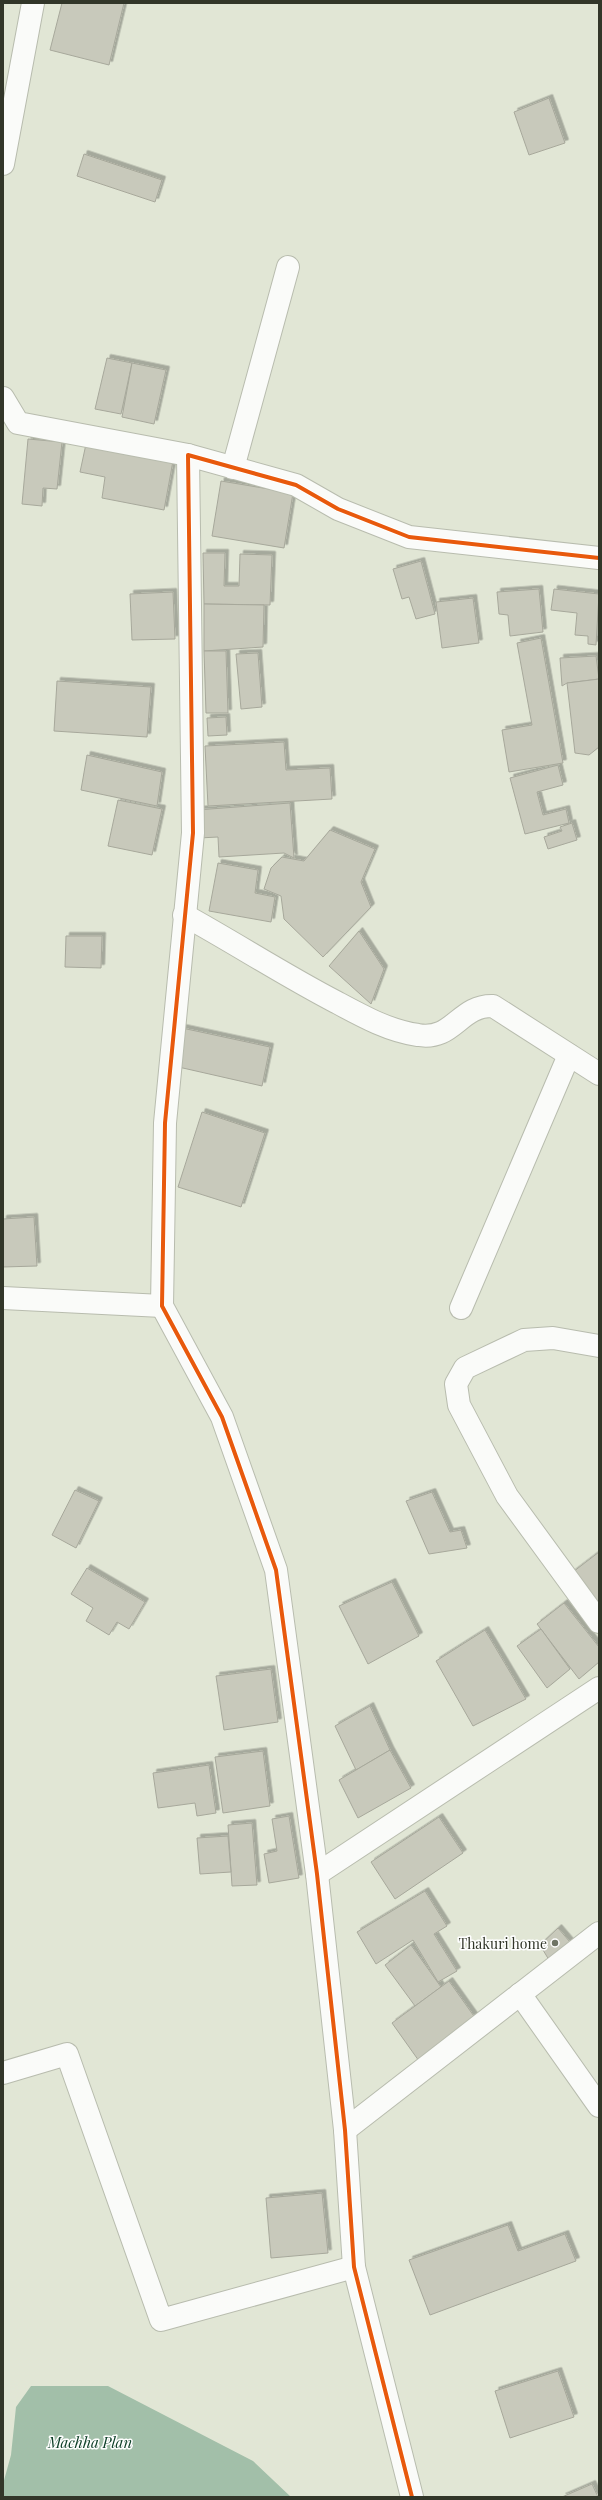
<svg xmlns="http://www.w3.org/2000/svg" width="602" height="2500" font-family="'Playfair Display',serif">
  <defs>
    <filter id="shadow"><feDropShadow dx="3.5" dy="-3.5" stdDeviation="0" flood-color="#0004"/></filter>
  </defs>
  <rect width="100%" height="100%" fill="#e1e6d5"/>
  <!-- water -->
  <path fill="#a2bfa9" d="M31 2386H108L253 2461 291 2497H3V2484L11 2455 16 2407Z"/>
  <!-- building -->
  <g fill="#c8c9bb" stroke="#a7a89b" filter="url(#shadow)">
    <path d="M62 3H124L109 65 50 50Z"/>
    <path d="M549 98 565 143 529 155 514 112Z"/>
    <path d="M84 154 162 180 155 202 77 176Z"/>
    <path d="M107 358 132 363 121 414 95 409Z"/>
    <path d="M132 363 166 370 154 424 122 417Z"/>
    <path d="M28 439 62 442 57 489 43 488 42 506 22 504Z"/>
    <path d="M86 444 173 461 164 510 102 498 105 477 80 472Z"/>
    <path d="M221 481 293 493 284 548 212 536Z"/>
    <path d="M203 553H225L224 586H239L240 554 272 555 270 605 204 604Z"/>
    <path d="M421 561 435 614 416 619 409 597 402 599 393 569Z"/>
    <path d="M539 589 543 632 510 636 508 615 499 614 497 592Z"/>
    <path d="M554 589 599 594 596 645 588 644V636L575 635 577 613 551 610Z"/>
    <path d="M173 592 175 639 132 640 130 594Z"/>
    <path d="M473 598 479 643 442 648 436 602Z"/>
    <path d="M204 604 264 605 263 647 204 651Z"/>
    <path d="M541 638 563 763 509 772 502 730 532 725 517 643Z"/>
    <path d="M204 651H226L228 713H206Z"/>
    <path d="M258 653 262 707 241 709 236 654Z"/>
    <path d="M596 656 599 679 567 683 562 686 560 658Z"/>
    <path d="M599 679V747L589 755 575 753 567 683Z"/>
    <path d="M57 681 151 687 147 737 54 731Z"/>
    <path d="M226 717 227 735 208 736 207 718Z"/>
    <path d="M284 742 286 770 330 768 332 799 208 806 205 746Z"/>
    <path d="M87 755 162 772 157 806 81 790Z"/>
    <path d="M558 765 563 785 537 792 543 815 566 809 569 823 525 834 510 778Z"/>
    <path d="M118 800 162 809 152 855 108 846Z"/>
    <path d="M290 803 294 858 284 853 219 857 218 837 199 838 197 810Z"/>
    <path d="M572 823 577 840 548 849 544 837 562 831 560 827Z"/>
    <path d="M330 830 375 849 361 882 371 907 323 957 284 919 281 896 264 889 271 868 282 857 304 861Z"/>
    <path d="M218 863 258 870 255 893 275 897 271 922 209 911Z"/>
    <path d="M359 931 384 969 371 1004 329 966Z"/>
    <path d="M66 936H102L101 968 65 967Z"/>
    <path d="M182 1028 270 1047 262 1086 174 1066Z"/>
    <path d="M202 1112 265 1133 241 1207 178 1187Z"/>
    <path d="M34 1217 37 1266 3 1267V1219Z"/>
    <path d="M75 1490 99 1501 76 1548 52 1535Z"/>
    <path d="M432 1492 450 1532 461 1530 467 1548 429 1554 406 1501Z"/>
    <path d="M599 1552V1611L569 1575Z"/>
    <path d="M87 1568 145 1602 129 1629 117 1622 109 1635 86 1621 93 1608 71 1594Z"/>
    <path d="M392 1582 419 1636 368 1664 339 1606Z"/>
    <path d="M564 1603 599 1647V1662L579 1679 537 1624Z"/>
    <path d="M541 1629 570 1669 547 1688 517 1646Z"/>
    <path d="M485 1630 526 1699 473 1726 436 1661Z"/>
    <path d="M271 1669 278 1722 224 1730 216 1676Z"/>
    <path d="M370 1706 390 1750 356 1770 335 1726Z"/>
    <path d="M390 1750 411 1788 358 1818 339 1780Z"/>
    <path d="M263 1751 270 1806 223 1813 215 1757Z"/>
    <path d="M209 1765 216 1813 197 1816 195 1803 158 1808 153 1773Z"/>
    <path d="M289 1816 299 1878 269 1883 264 1854 277 1851 272 1819Z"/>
    <path d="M439 1817 463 1853 395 1899 371 1862Z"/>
    <path d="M252 1823 257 1885 232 1886 228 1825Z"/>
    <path d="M228 1836 231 1872 200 1874 197 1838Z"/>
    <path d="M425 1891 447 1926 434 1934 457 1971 438 1982 413 1940 376 1964 357 1932Z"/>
    <path d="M558 1928 570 1942 549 1960 540 1945Z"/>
    <path d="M411 1945 441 1987 415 2006 385 1965Z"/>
    <path d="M449 1981 476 2019 419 2061 392 2023Z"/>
    <path d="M322 2193 328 2253 271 2258 266 2198Z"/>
    <path d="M508 2225 518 2251 565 2234 576 2261 430 2315 409 2260Z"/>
    <path d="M558 2371 574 2417 510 2438 495 2391Z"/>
    <path d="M592 2484 598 2497H562Z"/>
  </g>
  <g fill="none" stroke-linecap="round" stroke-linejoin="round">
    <!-- minor casing -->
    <g stroke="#b8bcae" stroke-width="24">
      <g id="minor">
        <path d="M3 164 33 3"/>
        <path d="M3 398 18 423 188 455"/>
        <path d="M233 468 288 267"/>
        <path d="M184 915C235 943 284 975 336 1002 362 1016 389 1031 418 1035 454 1041 459 1005 493 1006L599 1074"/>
        <path d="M3 1298 162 1306"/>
        <path d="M461 1308 569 1055"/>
        <path d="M599 1346 553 1338 524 1340 465 1368 456 1384 459 1405 507 1496 599 1622"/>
        <path d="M317 1874 599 1688"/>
        <path d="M520 1994 599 2106"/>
        <path d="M3 2073 67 2054 161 2320 354 2267"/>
        <path d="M345 2130 599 1933"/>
        <path d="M412 2497 354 2267 345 2130 317 1874 276 1570 222 1417 162 1306 165 1123 193 833 188 455 296 485 338 509 409 537 599 558"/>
      </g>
    </g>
    <!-- minor -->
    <use href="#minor" stroke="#fafbf9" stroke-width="22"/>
    <!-- cycleway casing -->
    <g stroke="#fff" stroke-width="6">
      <path id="cycleway" d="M412 2497 354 2267 345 2130 317 1874 276 1570 222 1417 162 1306 165 1123 193 833 188 455 296 485 338 509 409 537 599 558"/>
    </g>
    <!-- cycleway -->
    <use href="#cycleway" stroke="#e8590c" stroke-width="4"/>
  </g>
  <!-- markers -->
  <circle fill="#6f7465" stroke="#fff" stroke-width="1.5" cx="555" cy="1943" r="4"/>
  <g text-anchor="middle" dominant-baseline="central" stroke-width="3" stroke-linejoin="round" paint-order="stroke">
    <!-- poi labels -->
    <g font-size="14" fill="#323629" stroke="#fff" text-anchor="end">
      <text x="547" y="1943">Thakuri home</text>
    </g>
    <!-- water labels -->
    <g font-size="15" font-style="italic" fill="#0e4028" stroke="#fff">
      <text x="90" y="2442">Machha Plan</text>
    </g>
  </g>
  <!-- border -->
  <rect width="602" height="2500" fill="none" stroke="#323629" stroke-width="8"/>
</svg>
